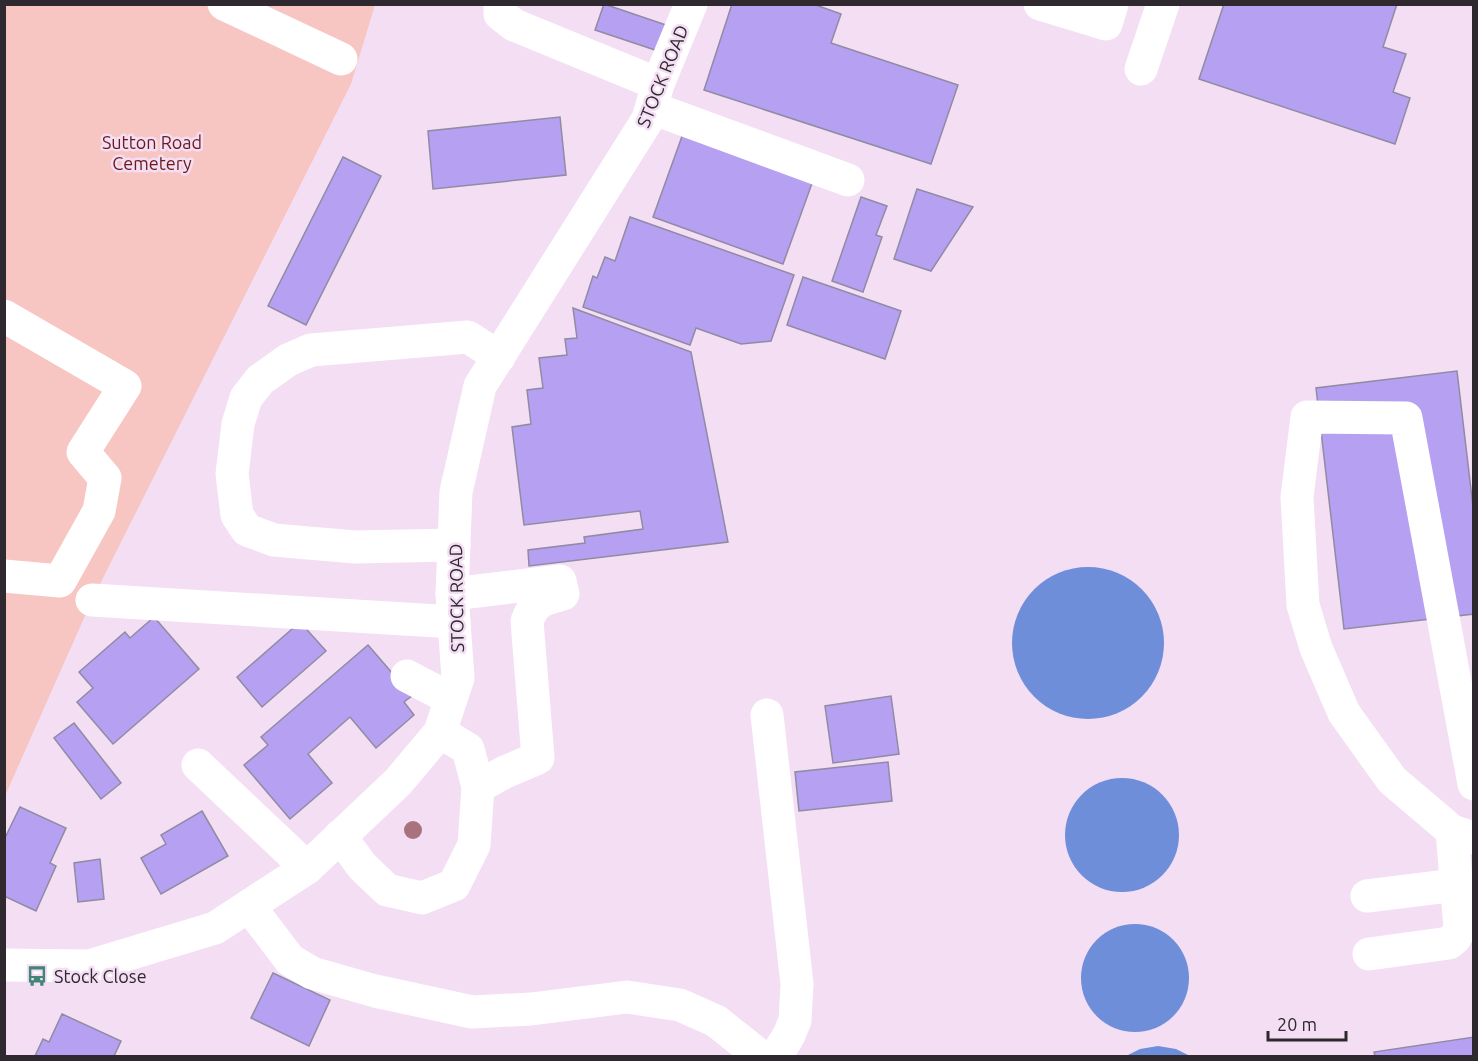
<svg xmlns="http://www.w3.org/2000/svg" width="1478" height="1061" font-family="Ubuntu,sans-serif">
  <rect width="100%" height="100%" fill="#f3def3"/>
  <!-- green -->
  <path fill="#f7c6c2" d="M5 5H375L351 84 92 600 5 796Z"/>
  <!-- water -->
  <g fill="#6f8ed9">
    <circle cx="1088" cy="643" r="76"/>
    <circle cx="1122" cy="835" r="57"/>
    <circle cx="1135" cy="978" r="54"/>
    <path d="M1158 1046 1176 1049 1190 1056H1126L1140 1049Z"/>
  </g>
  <!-- building -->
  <g fill="#b6a0f2" stroke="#908ba3" stroke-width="1.5">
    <path d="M604 4 666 25 658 51 595 30Z"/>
    <path d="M732 4H813L841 14 831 43 958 85 931 164 704 90Z"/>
    <path d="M1224 4H1397L1383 47 1406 54 1393 92 1410 98 1395 144 1199 79Z"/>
    <path d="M560 117 566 175 433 189 428 131Z"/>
    <path d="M685 128 815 175 783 264 653 217Z"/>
    <path d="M343 157 381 176 306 325 268 306Z"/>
    <path d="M917 189 973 207 931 271 894 259Z"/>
    <path d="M861 197 887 206 876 235 882 237 863 292 832 281Z"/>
    <path d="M630 217 794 275 771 341 741 344 696 328 690 345 583 307 593 276 597 278 605 257 615 261Z"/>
    <path d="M803 277 901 311 885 359 787 325Z"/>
    <path d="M573 308 691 352 728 542 529 566 528 550 585 543 584 537 643 529 640 511 524 525 512 427 531 424 527 390 543 388 539 358 567 355 565 339 577 338Z"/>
    <path d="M1457 371 1474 515V614L1344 629 1316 388Z"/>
    <path d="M154 617 199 669 113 744 77 702 93 688 79 672 125 632 130 638Z"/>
    <path d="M300 622 326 651 262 707 237 677Z"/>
    <path d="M368 645 412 696 404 702 414 715 376 748 350 717 308 754 332 783 290 819 244 765 268 745 261 737Z"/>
    <path d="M891 696 899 754 833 763 825 706Z"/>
    <path d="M74 723 121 783 101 799 54 738Z"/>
    <path d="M888 762 892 801 799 811 795 772Z"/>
    <path d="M20 807 66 828 50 863 56 866 36 911 4 896V840Z"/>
    <path d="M202 811 228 856 161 894 141 858 166 844 161 835Z"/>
    <path d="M100 859 104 899 78 902 74 863Z"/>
    <path d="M273 973 330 1000 309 1046 251 1018Z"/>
    <path d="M62 1014 121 1041 114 1056H35L43 1039 49 1042Z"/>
    <path d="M1474 1037V1056H1375L1374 1052Z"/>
  </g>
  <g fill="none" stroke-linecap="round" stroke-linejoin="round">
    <!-- minor -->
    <g stroke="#fff" stroke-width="33">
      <path d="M224 4 341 59"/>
      <path d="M500 4V14L514 25 658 84"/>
      <path d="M1040 4 1106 24 1112 4"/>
      <path d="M1141 69 1163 4"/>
      <path d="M652 108 848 180"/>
      <path d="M4 316 125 386 83 452 105 478 99 511 60 581 4 576"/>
      <path d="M454 545 355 547 274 540 247 530 237 515 232 474 238 424 246 398 260 380 288 360 311 350 468 337 499 357"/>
      <path d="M452 594 560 581 563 594C542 600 535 600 527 621L538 758 505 772 478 787"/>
      <path d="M92 600 454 622"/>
      <path d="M407 676 451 699"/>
      <path d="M767 715 797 984 795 1020 789 1035 776 1056"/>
      <path d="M198 765 307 868"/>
      <path d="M1474 784 1406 418 1307 417 1297 497 1303 605 1316 648 1344 713 1392 780 1452 831 1474 838"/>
      <path d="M340 836 362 866 387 890 422 898 454 885 474 845 478 787 468 749 440 732"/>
      <path d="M1367 896 1456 885"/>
      <path d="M249 906 290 960 312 973 375 991 472 1012 531 1009 627 997 680 1005 716 1021 760 1056"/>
      <path d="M1369 954 1449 943 1455 938 1460 929 1452 831"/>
      <path d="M4 965 89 966 215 928 307 868 398 782 440 732 458 678 452 594 456 492 480 386 648 119 658 84 691 4"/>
    </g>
  </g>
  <!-- trees -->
  <circle fill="#a9727c" cx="413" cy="830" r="9"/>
  <!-- icons -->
  <defs>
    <g id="bus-bare" transform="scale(1.62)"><path d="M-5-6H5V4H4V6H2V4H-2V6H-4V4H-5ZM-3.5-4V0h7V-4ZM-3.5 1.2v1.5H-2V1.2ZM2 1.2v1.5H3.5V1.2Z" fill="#428577" stroke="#f3def3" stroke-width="2.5" paint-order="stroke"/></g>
  </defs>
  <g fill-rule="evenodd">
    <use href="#bus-bare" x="37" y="976"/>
  </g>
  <g text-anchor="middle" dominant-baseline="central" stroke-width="5" stroke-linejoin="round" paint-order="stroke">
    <!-- street labels -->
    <g font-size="18" fill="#2f282f" stroke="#f3def3">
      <text transform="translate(662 76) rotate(-68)">STOCK ROAD</text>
      <text transform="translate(456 598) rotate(-91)">STOCK ROAD</text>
    </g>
    <!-- park labels -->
    <g font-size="18" fill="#6d191b" stroke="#f3def3">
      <text x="152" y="142">Sutton Road<tspan x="152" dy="21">Cemetery</tspan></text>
    </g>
    <!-- poi labels -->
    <g font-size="18" fill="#2f282f" stroke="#f3def3" text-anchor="start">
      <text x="54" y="976">Stock Close</text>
    </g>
  </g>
  <!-- border -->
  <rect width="1478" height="1061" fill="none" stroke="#2f282f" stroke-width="12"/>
  <!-- scale -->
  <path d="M1268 1031v9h78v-9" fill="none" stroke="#2f282f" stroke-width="3"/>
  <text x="1277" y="1031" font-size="18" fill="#2f282f" stroke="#f3def3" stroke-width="4.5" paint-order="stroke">20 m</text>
</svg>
